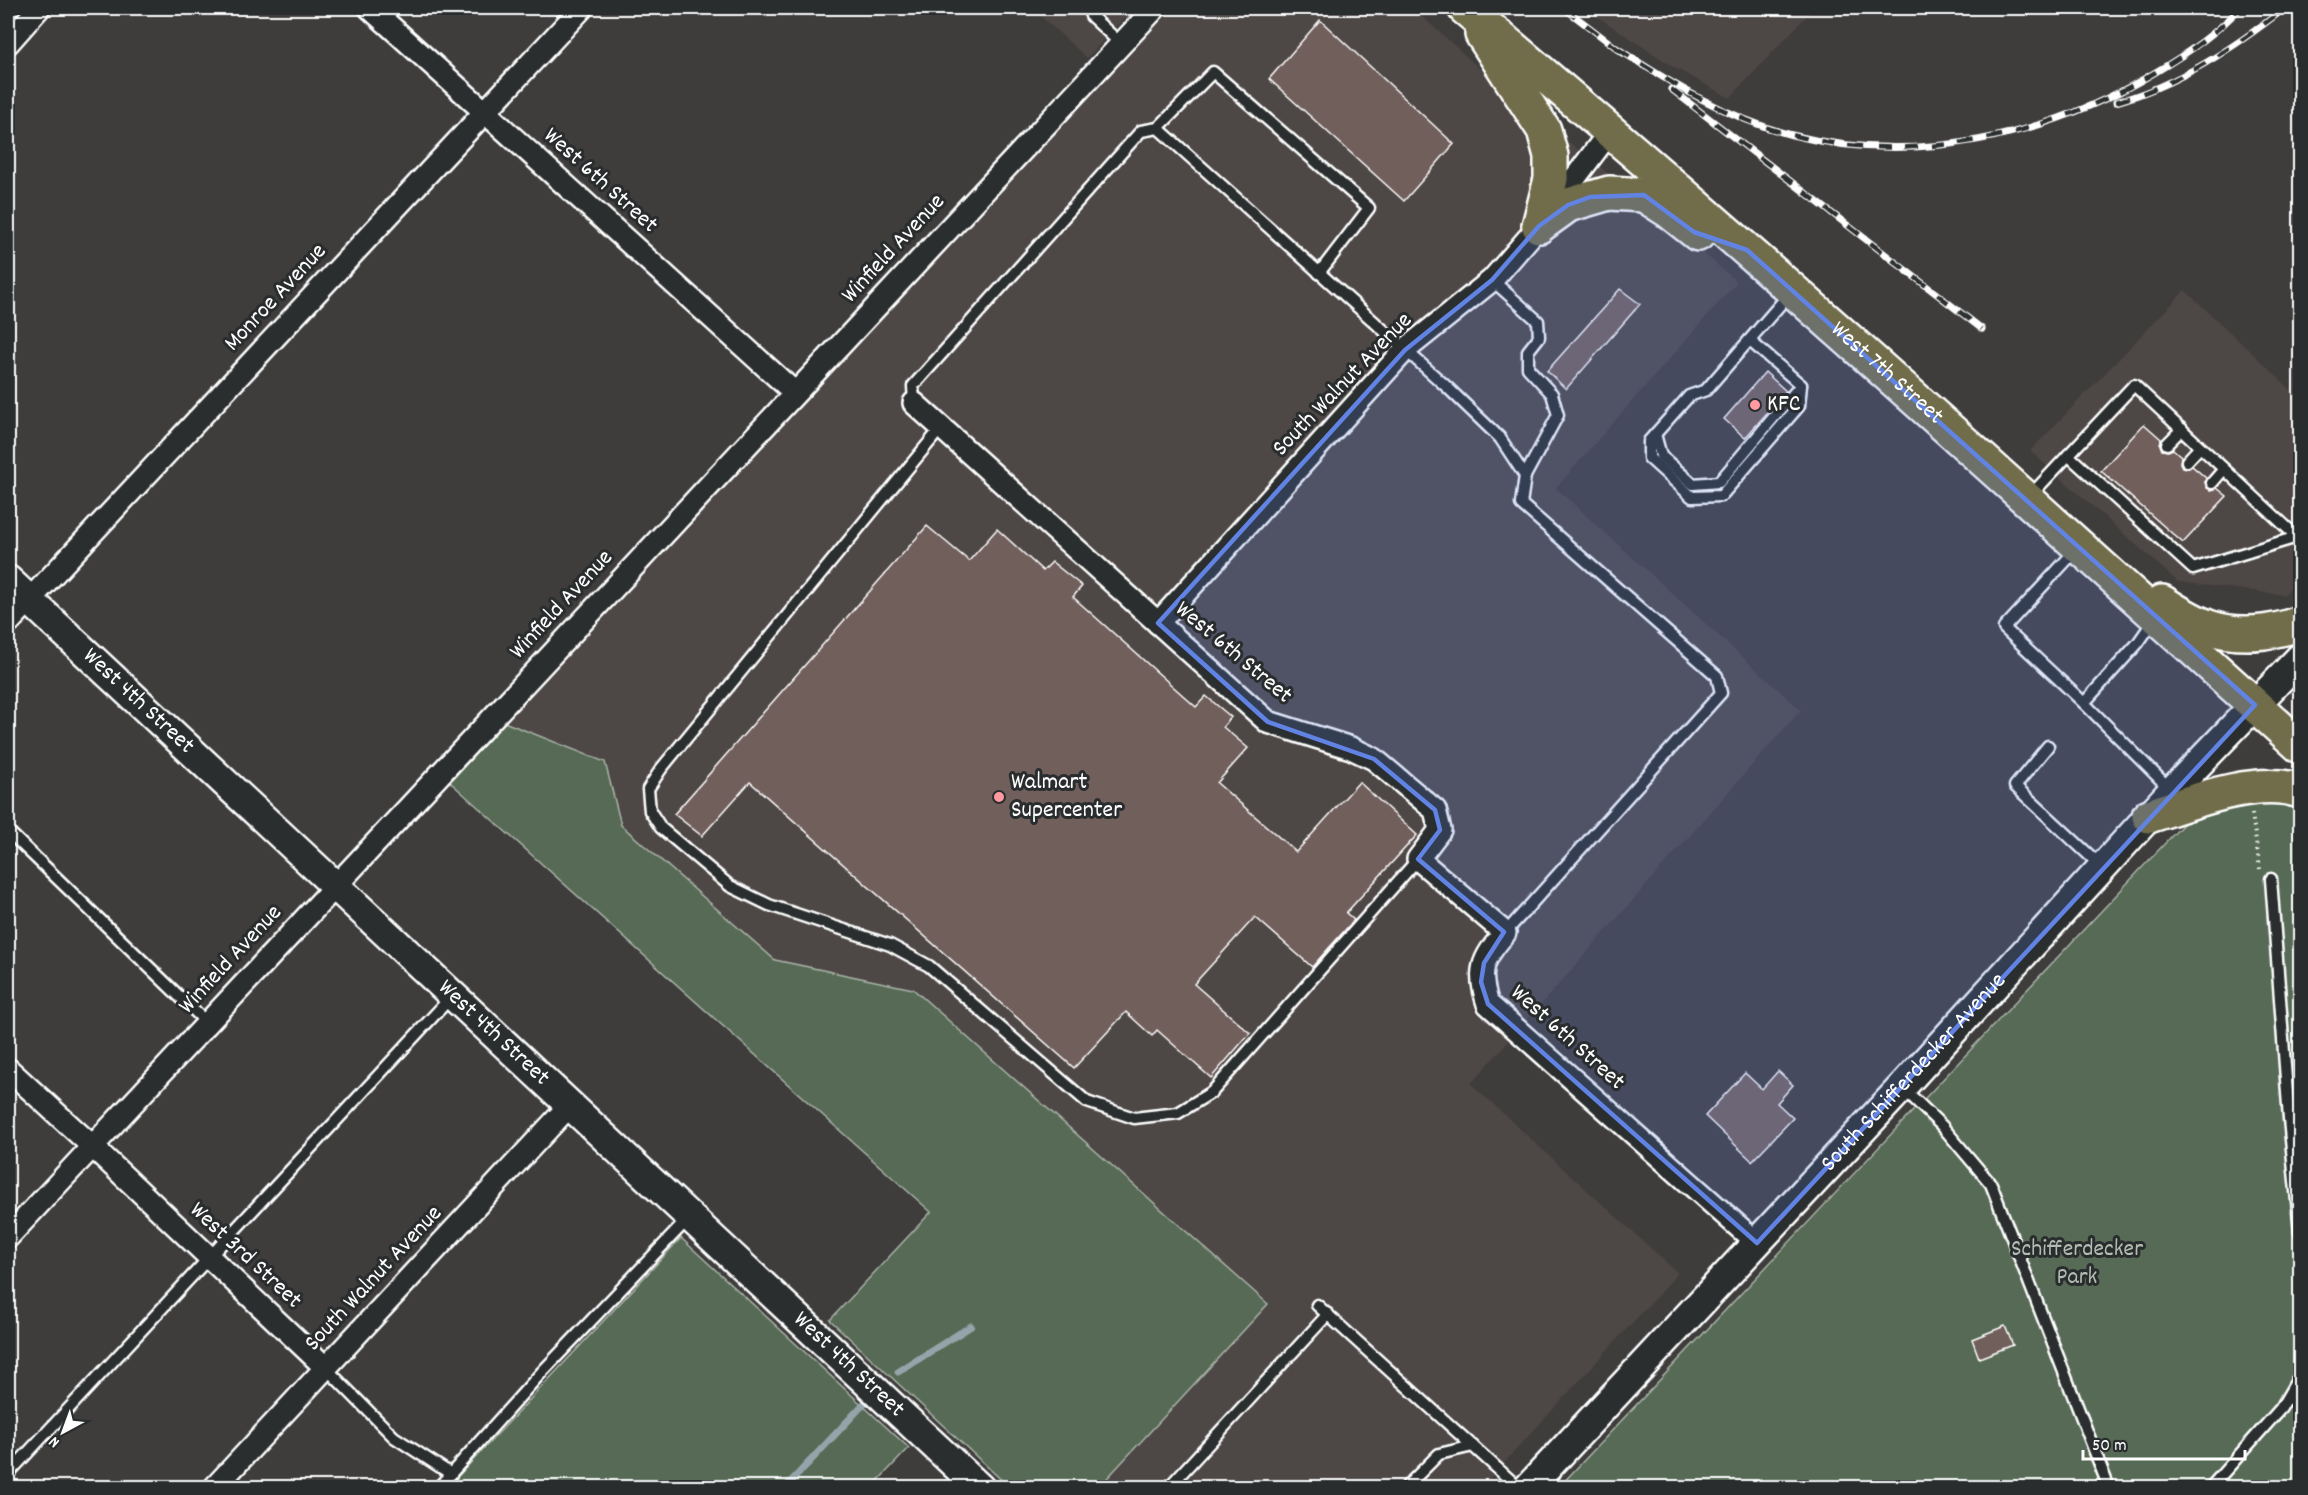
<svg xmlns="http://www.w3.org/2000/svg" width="2308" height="1495" font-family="Dekko,sans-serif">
  <rect width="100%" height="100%" fill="#3f3c3c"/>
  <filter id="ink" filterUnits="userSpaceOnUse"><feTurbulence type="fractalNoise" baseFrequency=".0167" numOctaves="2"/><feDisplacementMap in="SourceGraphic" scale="12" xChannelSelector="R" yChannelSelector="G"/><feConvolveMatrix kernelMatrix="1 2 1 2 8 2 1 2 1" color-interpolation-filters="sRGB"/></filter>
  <g filter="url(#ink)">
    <!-- built -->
    <g fill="#4e4645">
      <path d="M1031 8H1134L1087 58Z"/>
      <path d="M1171 8H1413L1498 85 1666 220 1737 282 1556 488 1801 710 1471 1084 1678 1273 1482 1487H1099L1268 1304 913 989 775 960 621 825 605 762 504 722Z"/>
      <path d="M1584 8H1814L1730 98 1675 68Z"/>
      <path d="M2185 290 2300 398V577L2284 595 2178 582 2030 451Z"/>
    </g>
    <!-- green -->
    <g fill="#566a54" stroke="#aab4aa" stroke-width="1.5">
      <path d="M504 722 605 762 621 825 775 960 913 989 1268 1304 1099 1487H1009L830 1320 931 1212 450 782Z"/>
      <path d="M2300 800V1487L1558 1488 2185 822C2221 803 2260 803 2300 800Z"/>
      <path d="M681 1238 909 1448 872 1487H448Z"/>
    </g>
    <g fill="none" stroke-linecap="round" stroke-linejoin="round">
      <!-- stream -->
      <g stroke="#94a4aa" stroke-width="7">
        <path d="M898 1372 971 1326"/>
        <path d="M785 1488 872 1395"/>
      </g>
    </g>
    <!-- building -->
    <g fill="#715f5b" stroke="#fff" stroke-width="1.5">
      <path d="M1320 20 1454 144 1404 201 1269 79Z"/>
      <path d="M1620 289 1640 304 1566 389 1547 371Z"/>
      <path d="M1765 372 1786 391 1745 438 1724 419Z"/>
      <path d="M2144 424 2161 439 2160 445 2162 450 2168 451 2173 449 2181 456 2180 463 2182 467 2189 468 2192 466 2206 478 2205 482 2207 488 2211 490 2217 488 2227 496 2183 543 2101 471Z"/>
      <path d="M927 526 969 561 997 529 1043 571 1052 562 1082 586 1073 597 1196 707 1206 696 1231 717 1223 727 1248 748 1217 783 1296 852 1359 782 1417 835 1346 913 1354 920 1312 967 1255 917 1194 984 1250 1033 1211 1078 1157 1030 1152 1036 1126 1012 1074 1068 750 782 702 836 674 814Z"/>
      <path d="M1778 1071 1793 1085 1777 1103 1793 1118 1752 1161 1705 1116 1745 1073 1762 1089Z"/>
      <path d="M2005 1326 2013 1345 1979 1358 1972 1339Z"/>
    </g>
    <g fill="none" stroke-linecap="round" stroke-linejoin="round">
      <!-- lane casing -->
      <g stroke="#fff" stroke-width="15">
        <g id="lane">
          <path d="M1089 8 1091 16 1121 44"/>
          <path d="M1158 128 1213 72 1369 208 1319 273"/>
          <path d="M1492 280 1538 321 1539 337 1528 351V368L1552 394 1558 415 1525 476"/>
          <path d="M1749 340 1801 385 1799 406 1721 496 1692 497 1649 458V441L1689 396 1706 390 1791 292"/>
          <path d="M914 403 913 386 1141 131 1158 128 1448 388 1500 438 1525 476 1521 504 1717 676 1721 693 1505 933"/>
          <path d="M941 428 661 769 648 789 650 811 661 828 730 886 769 905 890 945 929 966 1087 1102 1134 1118 1178 1113 1212 1092 1418 859"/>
          <path d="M1655 434 1661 456 1693 484 1719 482 1801 385"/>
          <path d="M2167 444 2182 429"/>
          <path d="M2068 455 2193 569 2297 537"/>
          <path d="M2187 461 2200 447"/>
          <path d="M2212 483 2224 469"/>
          <path d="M2029 497 2134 385 2297 537 2300 533"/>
          <path d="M2076 550 2004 628 2084 703"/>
          <path d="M2154 620 2138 643 2084 703 2172 791"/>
          <path d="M2048 746 2015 786 2102 867"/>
          <path d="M8 831 207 1023"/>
          <path d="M2271 879 2289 1119 2300 1232"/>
          <path d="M1902 1087 1942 1126 1991 1184 2109 1488"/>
          <path d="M1317 1305 1519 1488"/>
          <path d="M326 1368 394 1437 451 1474"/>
          <path d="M8 1474 453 995"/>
          <path d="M438 1488 541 1373 689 1218"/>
          <path d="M1168 1488 1328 1314"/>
          <path d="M1405 1488 1439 1454 1473 1446"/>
          <path d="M2210 1488 2281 1408 2300 1375"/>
        </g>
      </g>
      <!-- street casing -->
      <g stroke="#fff" stroke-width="26">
        <g id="street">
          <path d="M370 8 795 393"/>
          <path d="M8 43 39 8"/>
          <path d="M914 403 1268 722 1351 748 1374 759 1435 810 1440 830 1418 859 1505 933C1482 959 1477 971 1488 1004L1757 1243"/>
          <path d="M8 623 582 8"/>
          <path d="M1158 623 1405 350 1492 280 1539 226 1611 130"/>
          <path d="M8 1069 92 1146 326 1368"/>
          <path d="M8 1237 1155 8"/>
          <path d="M214 1488 570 1105"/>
        </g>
      </g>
      <!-- secondary casing -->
      <g stroke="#fff" stroke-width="33">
        <g id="secondary">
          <path id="s1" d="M8 580 980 1488"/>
          <path id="s2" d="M1528 1488 1902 1087 2172 791 2300 658"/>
        </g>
      </g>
      <!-- primary casing -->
      <g stroke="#fff" stroke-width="38">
        <g id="primary">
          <path id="s3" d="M1465 8C1750 247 2025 497 2300 746"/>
          <path d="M1482 34 1544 130 1551 156V179L1539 226"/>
          <path d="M1539 226 1568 205 1609 193 1644 195 1669 211 1698 234"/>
          <path d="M2162 602C2197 625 2220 637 2264 632 2276 630 2290 628 2300 622"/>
          <path d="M2149 816C2191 802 2257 776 2300 791"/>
        </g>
      </g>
      <!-- path -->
      <path stroke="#fff" stroke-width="4" stroke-dasharray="1.5 4.5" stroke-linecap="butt" d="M2252 814 2260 869"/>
      <!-- lane -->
      <use href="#lane" stroke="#2a2d2e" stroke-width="10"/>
      <!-- street -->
      <use href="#street" stroke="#2a2d2e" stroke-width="21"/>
      <!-- secondary -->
      <use href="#secondary" stroke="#2a2d2e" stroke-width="28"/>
      <!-- primary -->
      <use href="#primary" stroke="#716d4b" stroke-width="33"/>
      <!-- rail casing -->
      <g stroke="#fff" stroke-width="7">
        <g id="rail">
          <path d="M1564 8 1623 53"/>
          <path d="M1618 49C1672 84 1729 119 1792 135 1915 166 2047 137 2154 73 2185 55 2216 34 2240 8"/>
          <path d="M1671 89 1982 329"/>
          <path d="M2116 102C2178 85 2235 47 2285 8"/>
        </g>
      </g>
      <!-- rail -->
      <use href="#rail" stroke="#2a2d2e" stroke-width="4.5" stroke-dasharray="14" stroke-linecap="butt"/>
    </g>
  </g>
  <!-- marked area -->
  <path fill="#6183e4" fill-opacity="0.2" stroke="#6183e4" stroke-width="4.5" stroke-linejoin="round" d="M1644 195 1694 232 1747 250 2255 705 1757 1243 1488 1004 1481 982 1484 963 1504 932 1418 859 1440 830 1435 810 1374 759 1268 722 1158 623 1405 350 1492 280 1539 226 1568 205 1590 197Z"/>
  <!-- markers -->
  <g fill="#ff9aa2" stroke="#2a2d2e" stroke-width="2">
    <circle cx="1755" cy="405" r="6"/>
    <circle cx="999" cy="797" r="6"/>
  </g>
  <g text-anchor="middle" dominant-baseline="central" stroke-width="6" stroke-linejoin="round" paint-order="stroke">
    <!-- street labels -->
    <g font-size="24" fill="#fff" stroke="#2a2d2e">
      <text transform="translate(600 181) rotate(42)">West 6th Street</text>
      <text transform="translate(894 249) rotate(-47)">Winfield Avenue</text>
      <text transform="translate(276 298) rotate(-47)">Monroe Avenue</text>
      <text stroke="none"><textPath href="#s3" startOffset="558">West 7th Street</textPath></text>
      <text transform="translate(1343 385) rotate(-46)">South Walnut Avenue</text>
      <text transform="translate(562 605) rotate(-47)">Winfield Avenue</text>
      <text transform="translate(1233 653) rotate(40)">West 6th Street</text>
      <text stroke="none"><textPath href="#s1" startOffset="178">West 4th Street</textPath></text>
      <text transform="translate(231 960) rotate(-47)">Winfield Avenue</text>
      <text stroke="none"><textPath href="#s1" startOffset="664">West 4th Street</textPath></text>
      <text transform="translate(1567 1038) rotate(42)">West 6th Street</text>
      <text stroke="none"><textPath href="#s2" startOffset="567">South Schifferdecker Avenue</textPath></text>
      <text transform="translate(245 1256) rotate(43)">West 3rd Street</text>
      <text transform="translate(374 1279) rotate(-47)">South Walnut Avenue</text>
      <text stroke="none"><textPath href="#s1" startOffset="1150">West 4th Street</textPath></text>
    </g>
    <!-- poi labels -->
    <g font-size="24" fill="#fff" stroke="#2a2d2e" text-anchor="start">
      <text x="1767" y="405">KFC</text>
      <text x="1011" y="783">Walmart<tspan x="1011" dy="28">Supercenter</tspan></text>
    </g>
    <!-- park labels -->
    <g font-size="24" fill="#b3bcb2" stroke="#2a2d2e">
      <text x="2077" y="1250">Schifferdecker<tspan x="2077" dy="28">Park</tspan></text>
    </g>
  </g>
  <!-- margin -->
  <rect width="2308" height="1495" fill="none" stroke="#2a2d2e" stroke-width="30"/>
  <rect x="15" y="15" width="2278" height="1465" fill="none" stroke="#fff" stroke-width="2" filter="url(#ink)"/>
  <!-- north arrow -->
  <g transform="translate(63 1432) rotate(221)" stroke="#2a2d2e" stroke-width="4.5" paint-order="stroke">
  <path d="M0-4.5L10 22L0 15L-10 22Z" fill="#ffffff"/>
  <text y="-9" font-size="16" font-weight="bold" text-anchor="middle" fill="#ffffff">N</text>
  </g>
  <!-- scale -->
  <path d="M2083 1450v9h162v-9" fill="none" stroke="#ffffff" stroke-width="3"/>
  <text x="2092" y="1450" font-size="18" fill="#ffffff" stroke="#2a2d2e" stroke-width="4.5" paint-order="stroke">50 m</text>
</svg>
